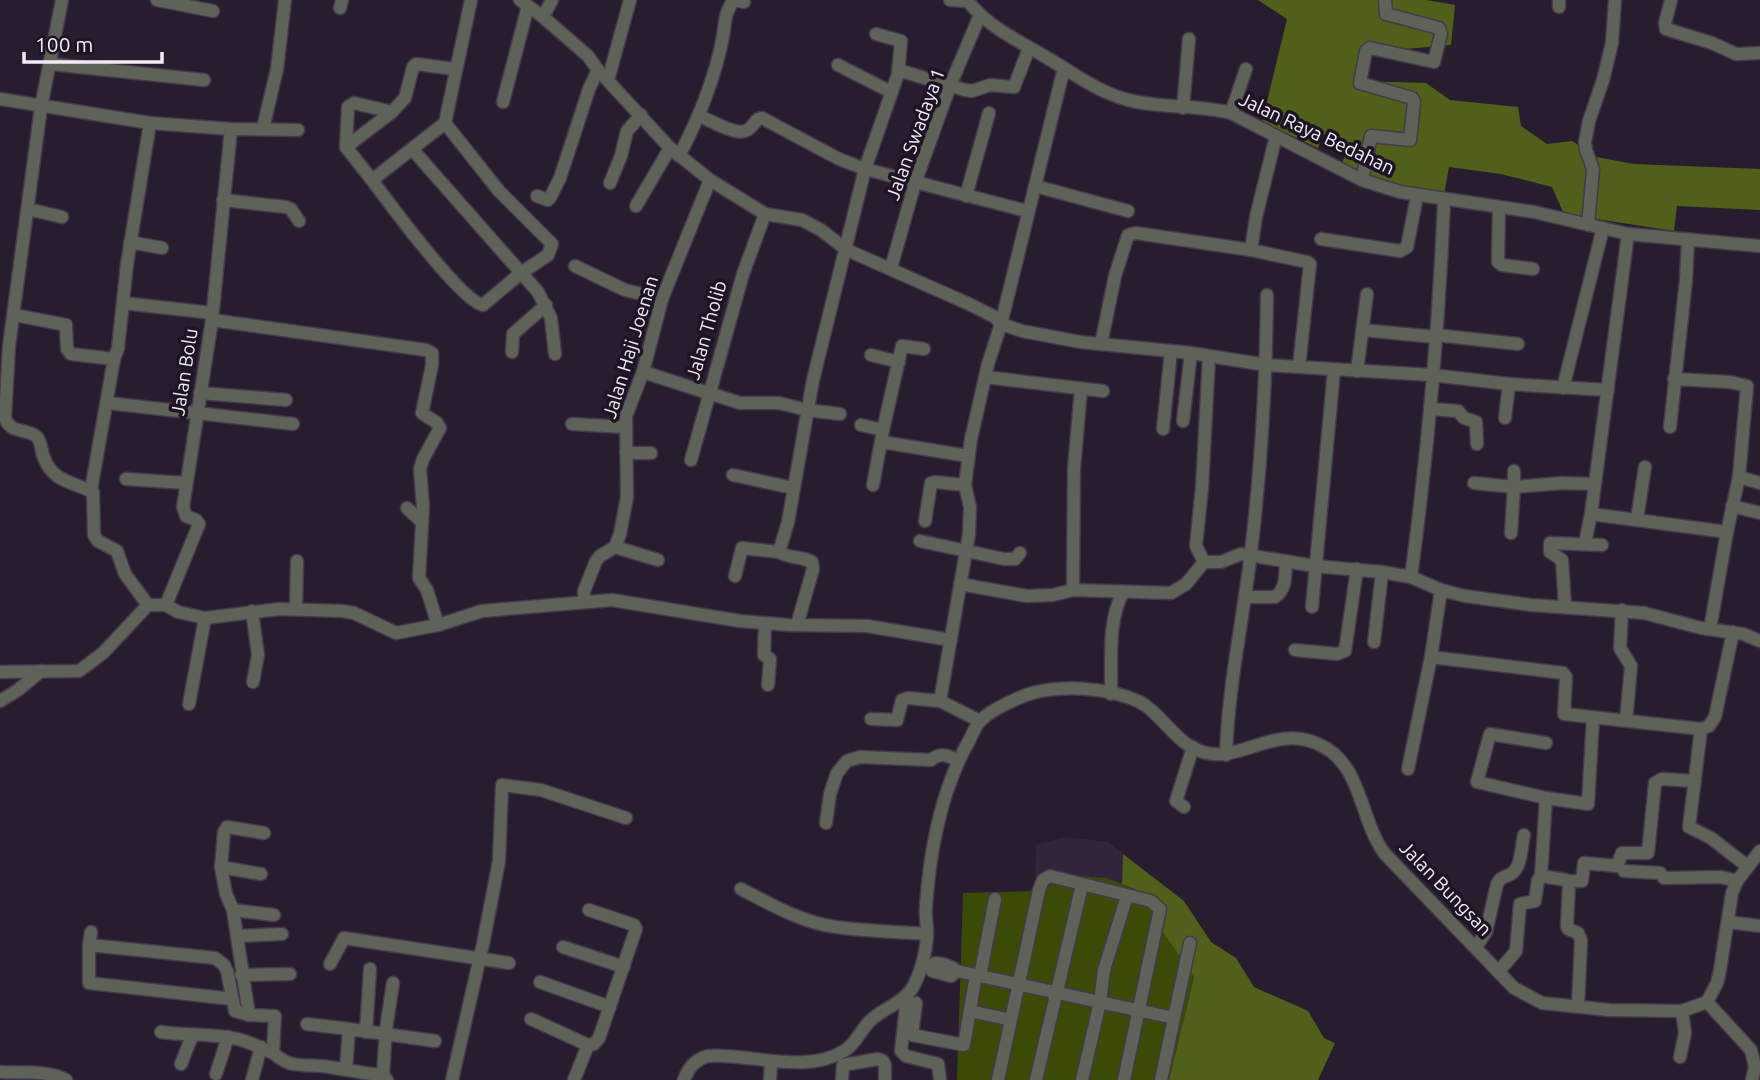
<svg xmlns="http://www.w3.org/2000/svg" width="1760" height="1080" font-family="Ubuntu,sans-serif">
  <rect width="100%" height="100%" fill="#281d2f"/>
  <!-- built -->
  <path fill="#32243b" d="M1068 837 1108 842 1123 854 1122 884 1107 878 1035 891 1036 844Z"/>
  <!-- green -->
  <path fill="#3c4a08" d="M1075 876 1107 878 1145 893 1158 925 1194 977 1169 1080H957L963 893 1035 891Z"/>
  <!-- forest -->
  <g fill="#50601a">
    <path d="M1258 0H1426L1455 5 1451 45 1360 53 1361 81 1426 83 1450 100 1518 107 1521 126 1547 144 1572 141 1596 157 1634 164 1760 169V210L1677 206 1674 231 1564 214 1552 187 1501 174 1449 167 1444 195 1372 178 1342 164 1348 144 1323 135 1318 148 1262 122 1287 19Z"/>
    <path d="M1123 854 1184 901 1211 942 1236 958 1254 987 1308 1011 1324 1038 1335 1043 1318 1080H1169L1194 977 1158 925 1145 893 1122 884Z"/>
  </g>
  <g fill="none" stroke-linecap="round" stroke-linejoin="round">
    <!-- minor casing -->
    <g stroke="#443a4b" stroke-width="15">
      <g id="minor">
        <path d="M62 0 41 107 9 346 5 418C11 435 26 427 37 437 42 443 41 451 44 458 53 482 73 482 93 492L94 535 98 541 117 551 125 574 148 605"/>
        <path d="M157 0 213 11"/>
        <path d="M520 0 543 17 588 56 598 70 670 148 710 180 765 214 802 220 821 230 847 250 969 304 995 317 1001 324 1022 331 1080 342 1191 353 1266 365 1432 375 1509 384 1608 390"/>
        <path d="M950 0 968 1"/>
        <path d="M967 0C987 27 1021 42 1049 59 1074 74 1097 91 1125 99 1159 109 1196 104 1231 113L1362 180 1400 192 1534 212 1628 234 1760 246"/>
        <path d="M1671 0 1665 23 1666 29 1712 43 1736 54 1760 53"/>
        <path d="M1559 7V0"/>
        <path d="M340 8 342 0"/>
        <path d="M543 17 552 0"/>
        <path d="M50 64 204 80"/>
        <path d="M838 65 891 92"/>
        <path d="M898 70 965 90 972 91 990 85 1014 87 1029 48"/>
        <path d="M608 80 630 0"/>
        <path d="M0 99 150 123 231 129 298 130"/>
        <path d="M503 102 528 6"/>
        <path d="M1183 108 1189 39"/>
        <path d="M1231 113 1246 69"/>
        <path d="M700 116C709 120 735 135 745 131 750 130 754 123 758 119L762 118 839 159 865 169 1027 211"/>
        <path d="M445 123 499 191 552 244 548 255 521 273 483 305C461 301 389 203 372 180L445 123 471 0"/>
        <path d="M263 128 277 69 285 0"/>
        <path d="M1276 136 1256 217 1251 250 1307 262 1310 264 1299 367"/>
        <path d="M346 147 392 112"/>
        <path d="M412 149 538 292 551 318 555 354"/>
        <path d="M679 156C699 118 715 79 723 36 725 23 725 11 734 0L744 2"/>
        <path d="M372 180 346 147 348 107 354 103 392 112 405 98 413 67 416 64 455 69"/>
        <path d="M1362 180 1371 136 1410 140 1414 102 1412 98 1360 83 1366 51 1370 48 1434 62 1441 34 1439 28 1386 14 1385 0"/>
        <path d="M610 183 621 156 627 131 641 115"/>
        <path d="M1035 186 1128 211"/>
        <path d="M537 196 548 200 550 198 560 178 589 89 598 70"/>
        <path d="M966 196 989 113"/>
        <path d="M223 200 286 207 291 209 299 221"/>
        <path d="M636 206 670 148"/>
        <path d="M1499 208 1498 262 1502 265 1533 269"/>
        <path d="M28 209 62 217"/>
        <path d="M1588 225 1593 169 1586 150 1585 142 1589 121 1603 80 1612 43 1615 0"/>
        <path d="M1321 239 1400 251 1407 247 1417 196"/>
        <path d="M130 242 162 248"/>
        <path d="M575 266 625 290 662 299"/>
        <path d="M891 268 915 183 950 86 980 15"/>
        <path d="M123 303 212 313"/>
        <path d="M15 315 66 325 67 349 71 354 114 359"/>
        <path d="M212 320 426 350 432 353V365L422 413 437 423 440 428 423 459 420 469 423 506 419 578 427 590 438 625"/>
        <path d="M1362 330 1436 337"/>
        <path d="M1436 335 1518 344"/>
        <path d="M1101 344 1115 276 1128 235 1136 233 1251 250"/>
        <path d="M512 352 513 334 546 305"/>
        <path d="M871 355 899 362"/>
        <path d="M1209 357 1202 487 1196 546 1204 562H1221L1241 554 1315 566 1382 572 1411 577 1441 590 1465 596 1531 605 1644 613 1701 628 1743 634 1760 641"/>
        <path d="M1357 371 1367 294"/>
        <path d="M643 372 740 403H779L807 410 840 414"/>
        <path d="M985 377 1103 391"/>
        <path d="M1674 379 1730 382 1747 386 1739 477 1727 532 1710 629"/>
        <path d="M1563 388 1603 228"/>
        <path d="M200 393 286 400"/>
        <path d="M108 403 293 424"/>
        <path d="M1431 409 1458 411 1464 418 1476 422 1477 444"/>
        <path d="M1505 418 1509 384"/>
        <path d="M1183 421 1191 353"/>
        <path d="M572 424 625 427"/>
        <path d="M861 425 883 430"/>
        <path d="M1670 427 1686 280 1688 239"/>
        <path d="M1163 429 1171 351"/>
        <path d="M882 442 968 456"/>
        <path d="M626 453H651"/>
        <path d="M691 460 743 274 765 214"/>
        <path d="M733 475 793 488"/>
        <path d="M1739 477 1760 483"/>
        <path d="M126 479 186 483"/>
        <path d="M1474 483 1514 487V471"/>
        <path d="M873 485 883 430 902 346 924 349"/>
        <path d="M91 490 114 359 118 348 127 264 150 123"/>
        <path d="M1732 506 1760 513"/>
        <path d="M407 508 422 522"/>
        <path d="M1591 514 1727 532"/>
        <path d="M1637 519 1645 467"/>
        <path d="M925 521 931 483 935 482 965 485"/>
        <path d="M1511 533 1514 487 1561 483 1595 484"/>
        <path d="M920 541 1004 559H1015L1020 553"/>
        <path d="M1585 543 1591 514 1628 234"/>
        <path d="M615 547 658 560"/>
        <path d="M735 576 742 548 779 552"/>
        <path d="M1411 577C1428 451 1439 326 1444 200"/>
        <path d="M960 584 1027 596 1053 595 1073 590 1171 593 1186 584 1204 562"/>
        <path d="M1073 590 1074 468 1081 389"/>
        <path d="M1441 590 1431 657 1563 673 1566 677 1564 714 1701 729 1709 726 1715 717 1733 632"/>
        <path d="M1245 597H1275C1287 589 1285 574 1286 561"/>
        <path d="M584 602V591L596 561 600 556 615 547 620 534 627 497 626 416 643 372 662 299 710 180"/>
        <path d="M166 605 199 524 196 520 186 516 183 507 212 320 231 129"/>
        <path d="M1312 607 1334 370"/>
        <path d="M1565 607 1562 560 1550 552V543L1602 545"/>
        <path d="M296 608 297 561"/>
        <path d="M1622 610 1620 648 1631 666 1626 721"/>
        <path d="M252 611 258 655 253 682"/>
        <path d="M765 623 764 655 770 659 768 685"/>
        <path d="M797 625 813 569 812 562C802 556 790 559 779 552L788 522 813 380 865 169 898 74 901 41 876 34"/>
        <path d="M1374 642 1382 572"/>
        <path d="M1295 650 1337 654 1345 651 1357 569"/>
        <path d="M0 672 79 671 103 653 148 605H166L178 612 205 618 279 609 342 611 354 613 396 633 438 625 482 611 612 600 740 621 789 625 867 626 951 640"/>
        <path d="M1111 694C1112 660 1107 623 1123 592"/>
        <path d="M0 701 18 690 41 671"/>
        <path d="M189 704 205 618"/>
        <path d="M871 719 897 720 902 700 908 698 940 701"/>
        <path d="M980 721 940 701 969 534 970 507 965 485 971 439 988 364 1001 324 1064 68"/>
        <path d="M1701 729 1689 827 1711 838 1747 866"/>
        <path d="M1546 743 1490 734 1477 782 1546 798 1588 804 1593 718"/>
        <path d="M1226 755C1228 689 1242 625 1250 560 1261 472 1266 384 1267 295"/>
        <path d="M1408 769 1431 657"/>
        <path d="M1546 798 1541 876 1566 880 1569 883 1567 926 1568 929 1578 933 1581 940 1578 1007"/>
        <path d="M1184 807 1176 801 1193 747"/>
        <path d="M826 823 830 794 837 773 847 761 860 757 931 760C941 752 946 755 957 760"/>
        <path d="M221 867 261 874"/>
        <path d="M1624 871 1660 873 1664 878 1721 877 1737 881"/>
        <path d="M1568 881H1582L1584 863 1617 866 1622 853H1648L1655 783 1662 779 1695 781"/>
        <path d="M741 889C770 904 803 923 836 927 866 931 897 932 927 934"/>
        <path d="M233 910 274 915"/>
        <path d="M1729 922 1760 926"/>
        <path d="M91 932 89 945 215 958 224 965 227 971 235 1011 249 1015 275 1016 273 1053C279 1058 286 1063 293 1064 302 1066 312 1065 321 1066 342 1068 361 1074 383 1075L387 1080"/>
        <path d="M237 936 282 934"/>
        <path d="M89 945V983L232 999"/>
        <path d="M563 947 624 967"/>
        <path d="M1476 947 1486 932 1497 884C1501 876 1504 878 1511 874 1522 867 1521 847 1524 835"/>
        <path d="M330 964 344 938 509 963"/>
        <path d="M924 966 930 967 932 971 951 976 957 971"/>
        <path d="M930 967 935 963C943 964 950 965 957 971L1174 1018 1190 943"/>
        <path d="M1499 971 1516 951 1520 904 1535 901 1538 880 1541 876"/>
        <path d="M241 975 290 974"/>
        <path d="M980 976 995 899"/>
        <path d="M540 982 610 1007"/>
        <path d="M907 996 901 1051 906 1056 938 1064 940 1080"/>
        <path d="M916 1003 912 1035 964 1045 976 975"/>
        <path d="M970 1011 1011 1020"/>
        <path d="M249 1015 233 910 226 894 221 867 224 832 227 827 264 833"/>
        <path d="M531 1019 588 1045"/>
        <path d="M307 1024 349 1029"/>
        <path d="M161 1032C187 1036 217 1033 241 1040 252 1043 263 1049 273 1053"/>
        <path d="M366 1032 370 969"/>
        <path d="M1680 1057 1685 1033 1682 1011"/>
        <path d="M181 1064 192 1036"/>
        <path d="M346 1069 349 1029 435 1041"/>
        <path d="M0 1072C19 1073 49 1070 66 1080"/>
        <path d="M216 1074 228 1037"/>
        <path d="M383 1075 386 1029 393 983"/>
        <path d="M252 1080 261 1047"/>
        <path d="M452 1080 483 944 499 861 502 785 541 790 626 818"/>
        <path d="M574 1080 588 1045 594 1044 599 1038 636 929 634 925 589 910"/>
        <path d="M684 1080C688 1068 696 1059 708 1056 749 1053 806 1075 844 1051 856 1044 861 1029 871 1020 885 1007 907 1002 915 983 922 969 927 948 927 932 927 923 925 915 926 906 930 849 941 789 970 739 973 733 976 725 980 721 992 709 1011 701 1026 695 1059 684 1108 687 1140 702 1160 713 1171 735 1191 747 1235 772 1269 722 1318 744 1363 763 1359 820 1385 854L1514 988 1542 1003 1609 1010 1682 1011 1707 1002"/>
        <path d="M770 1080 771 1061"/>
        <path d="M842 1080 843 1065 878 1059 883 1061 885 1065V1080"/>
        <path d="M998 1080 1039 890 1043 880 1050 876 1151 901 1160 909 1124 1080"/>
        <path d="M1036 1080 1082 885"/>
        <path d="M1082 1080 1100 1002 1104 970 1127 896"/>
        <path d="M1161 1080 1174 1018"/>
        <path d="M1752 1080 1755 1067 1751 1050 1707 1002 1717 983 1720 970 1732 893 1737 881 1760 851"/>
      </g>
    </g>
    <!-- minor -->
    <use href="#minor" stroke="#5f6258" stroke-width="12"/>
  </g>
  <g text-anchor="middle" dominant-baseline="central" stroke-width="7" stroke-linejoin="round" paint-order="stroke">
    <!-- street labels -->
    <g font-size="19" fill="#f2ebf6" stroke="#1f1425">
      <text transform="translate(1317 133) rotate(25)">Jalan Raya Bedahan</text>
      <text transform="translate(915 134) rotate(-70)">Jalan Swadaya 1</text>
      <text transform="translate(706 330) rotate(-74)">Jalan Tholib</text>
      <text transform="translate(630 347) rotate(-73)">Jalan Haji Joenan</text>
      <text transform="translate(184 372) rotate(-81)">Jalan Bolu</text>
      <text transform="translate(1446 888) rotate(46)">Jalan Bungsan</text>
    </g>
  </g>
  <!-- scale -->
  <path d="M24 52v10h138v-10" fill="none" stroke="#f2ebf6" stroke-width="3.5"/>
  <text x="35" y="52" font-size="21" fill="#f2ebf6" stroke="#1f1425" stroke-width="5" paint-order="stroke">100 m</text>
</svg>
